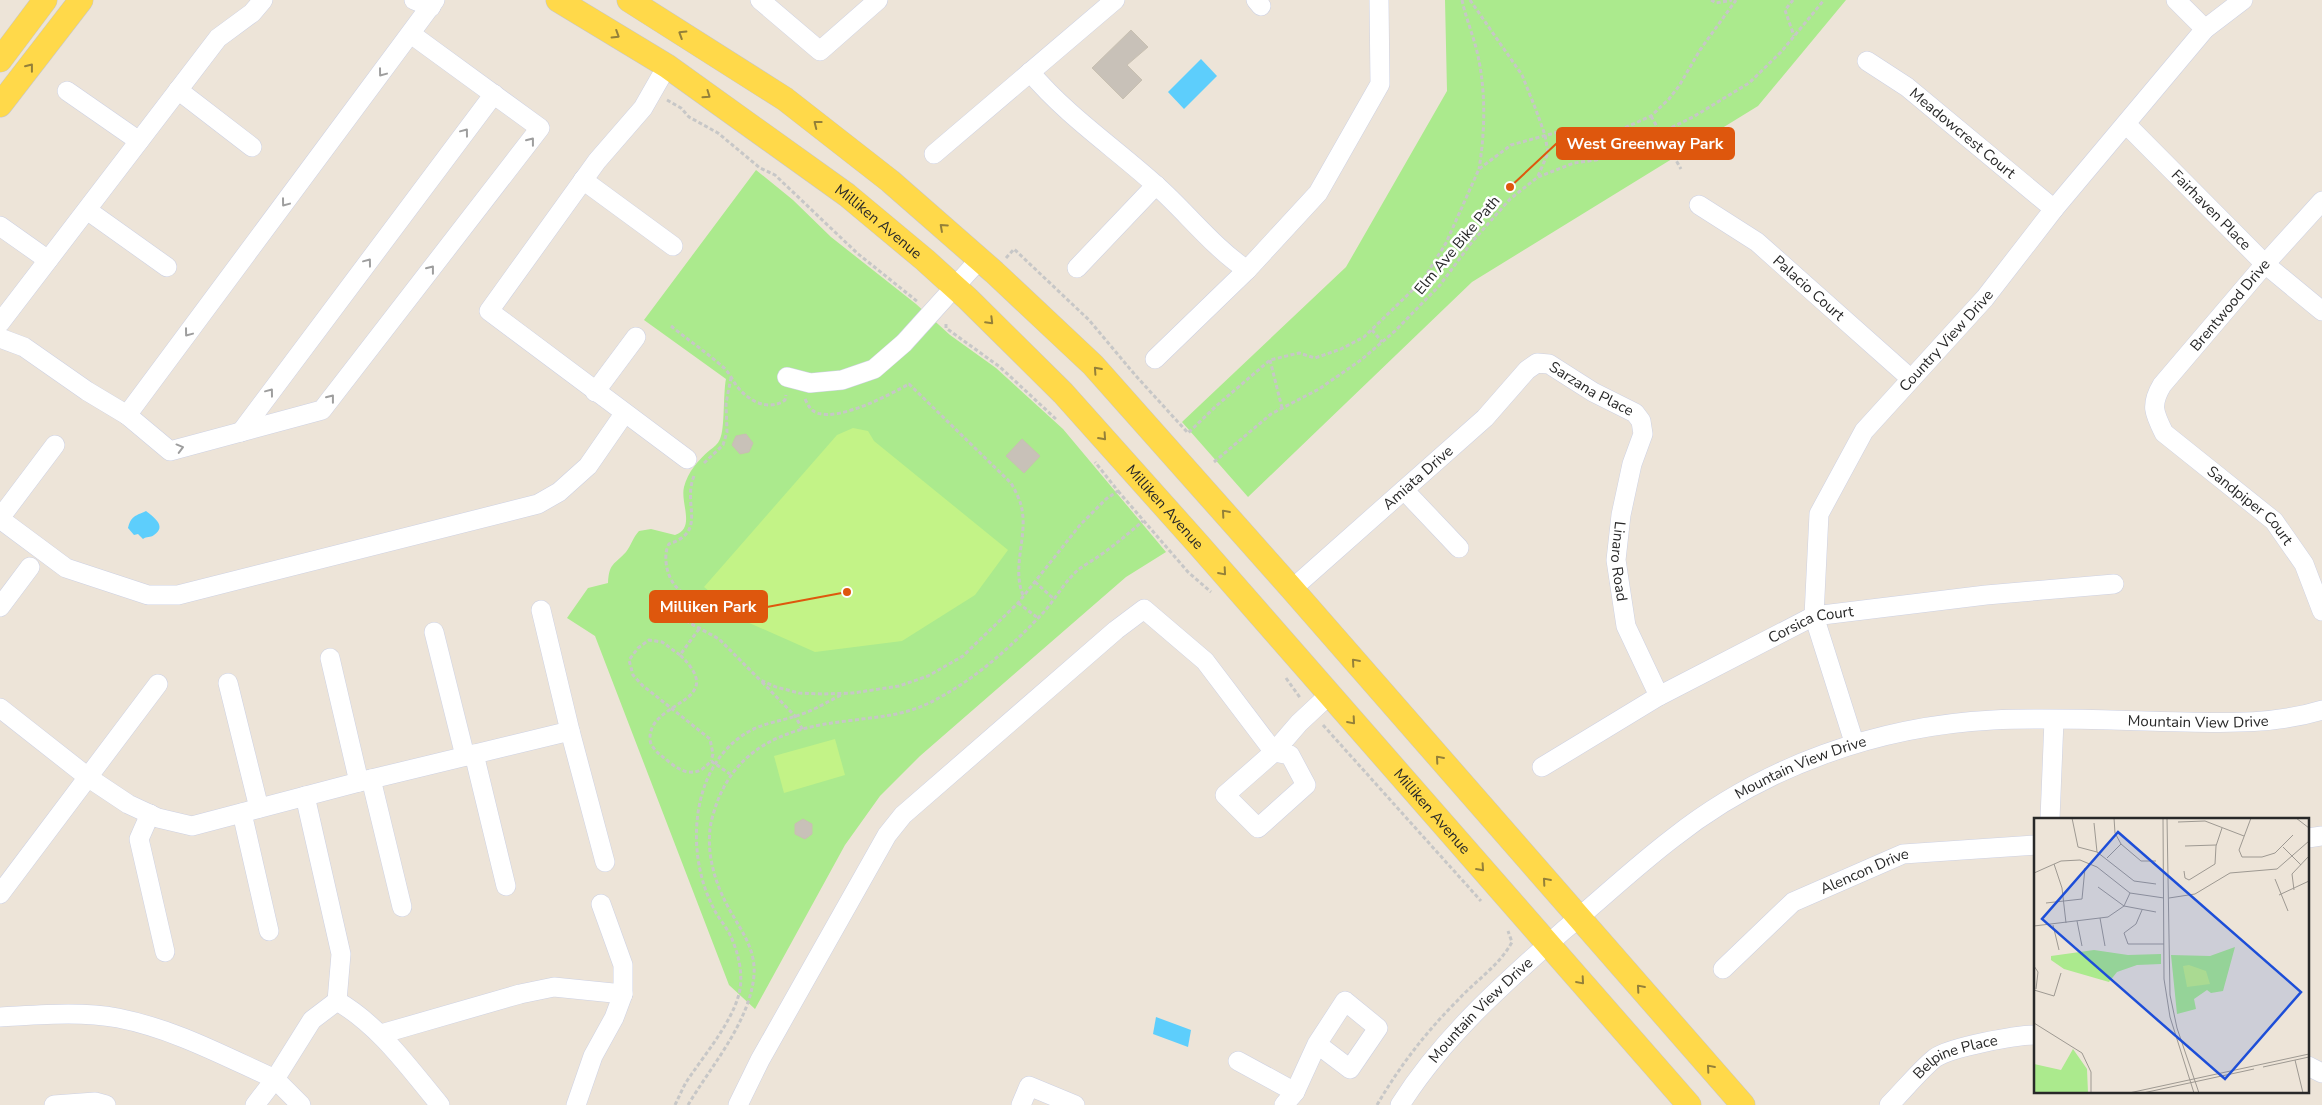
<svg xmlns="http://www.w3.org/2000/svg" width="2322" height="1105" font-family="'Nunito Sans',sans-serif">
  <rect width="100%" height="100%" fill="#ede4d8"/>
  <!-- green -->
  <g fill="#abea8d">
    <path d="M1445 0H1846L1758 106 1472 282 1248 497 1182 422 1346 267 1447 91Z"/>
    <path d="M756 170 793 200 831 237 916 304 950 335 996 368 1063 429 1166 552 1126 577 920 756 880 796 845 845 755 1009 729 985 595 636 567 618 588 588 608 583C609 563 614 565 626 552 631 546 633 537 639 531L651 529 675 535C696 528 680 503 684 487 688 472 698 460 710 450 714 447 718 444 720 439 725 429 723 393 726 379L644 320Z"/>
  </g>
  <!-- pitch -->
  <g fill="#c3f387">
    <path d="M853 428 868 431 874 441 1008 550 975 595 902 641 815 652 747 622 704 587 837 435Z"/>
    <path d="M835 739 845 775 784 793 774 756Z"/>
  </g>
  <!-- water -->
  <g fill="#5dcefc">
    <path d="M1201 59 1217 76 1184 109 1168 92Z"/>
    <path d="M146 511C152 516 168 526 154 535 150 538 147 536 143 539L138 534 134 535 128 528C131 516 135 516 146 511Z"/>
    <path d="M1156 1017 1191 1030 1188 1047 1153 1034Z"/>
  </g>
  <!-- building -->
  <g fill="#c8c1b8" stroke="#c8c0b1">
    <path d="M1131 30 1148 47 1127 65 1142 80 1123 99 1092 68Z"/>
    <path d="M746 434 753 443 749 452 740 454 732 445 736 436Z"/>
    <path d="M1022 439 1040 456 1024 473 1006 456Z"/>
    <path d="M803 819 812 824V834L805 839 795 834V824Z"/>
  </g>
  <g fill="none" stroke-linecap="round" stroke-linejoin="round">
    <!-- minor casing -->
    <g stroke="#cdd1e3" stroke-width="20">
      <g id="minor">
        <path d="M414 0 431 7"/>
        <path d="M760 0 820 51 878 0"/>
        <path d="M1256 0 1261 6"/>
        <path d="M2176 0 2205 29"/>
        <path id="s1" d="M1867 61 1907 87 2054 209"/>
        <path d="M667 66 643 108 597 161 489 311 687 459"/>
        <path d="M1030 72C1067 116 1115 148 1158 187 1188 214 1213 247 1247 270"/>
        <path d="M178 90 252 147"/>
        <path d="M67 91 139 141"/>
        <path id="s2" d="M2126 124 2265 264 2322 311"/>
        <path d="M934 154 1115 0"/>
        <path d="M583 180 673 246"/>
        <path id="s3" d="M2322 201 2265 264 2162 385C2150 405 2154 413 2164 433L2274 521 2304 564 2322 611"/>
        <path id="s4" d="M1699 205 1757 242 1910 378"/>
        <path d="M87 210 167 267"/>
        <path d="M0 226 48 260"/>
        <path d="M1077 268 1156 185"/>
        <path d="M0 323 218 38 252 13 263 0"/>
        <path d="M0 338 24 347 87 391 127 415 170 451 322 410 540 128 411 34"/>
        <path d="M1155 359 1247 270 1318 193 1380 84 1379 0"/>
        <path d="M787 377 810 383 842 380 874 369 904 343 979 260"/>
        <path d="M595 392 636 337"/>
        <path d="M127 415 435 0"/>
        <path d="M241 432 494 94"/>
        <path d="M1404 490 1459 548"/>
        <path d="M0 518 55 445"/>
        <path d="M0 519 66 568 148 595H178L538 504 559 492 588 466 624 414"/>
        <path id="s5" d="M1292 589 1485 418 1527 370 1537 363 1549 364 1593 392 1635 413 1641 421 1643 434 1632 464 1621 515 1616 560 1626 626 1659 696"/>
        <path d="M0 607 30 567"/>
        <path d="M434 632 465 756"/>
        <path d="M330 658 359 782"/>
        <path d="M228 683 259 808"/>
        <path d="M0 708 89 778 128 804 158 818 192 826 359 782 570 731 541 610"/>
        <path d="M570 731 605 862"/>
        <path id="s6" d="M1854 742 1814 616 1819 514 1864 431 1985 298 2054 209 2205 29 2243 0"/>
        <path d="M474 754 506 886"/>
        <path id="s7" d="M1542 767 1659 696 1814 616 1986 595 2114 584"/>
        <path d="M371 779 402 907"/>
        <path d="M305 796 341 954 337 1001C380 1026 409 1068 440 1105"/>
        <path d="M242 813 269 931"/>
        <path d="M150 814 139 839 165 952"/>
        <path d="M2050 819 2054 720"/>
        <path d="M2308 838 2322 836"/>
        <path d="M0 894 158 684"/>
        <path id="s8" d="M1723 969 1793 902 1903 854 2036 845"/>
        <path d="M0 1017C39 1015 80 1011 118 1018 174 1029 224 1056 275 1079L255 1105"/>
        <path d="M381 1034 520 994 554 987 623 994"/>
        <path d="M1238 1061 1295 1092"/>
        <path d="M2308 1066 2322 1073"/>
        <path d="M54 1105 95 1102 106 1105"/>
        <path d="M301 1105 275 1079 312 1020 337 1001"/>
        <path d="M576 1105 593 1056 614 1018 623 994V965L601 904"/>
        <path d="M738 1105 760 1060 887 835 903 815 1116 630 1144 609 1205 661 1274 752 1290 755 1306 785 1258 828 1225 795 1274 752 1299 723 1329 695"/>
        <path d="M1021 1105 1029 1086 1075 1105"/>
        <path d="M1284 1105 1295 1092 1317 1044 1345 1001 1378 1028 1350 1069 1317 1044"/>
        <path id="s9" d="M1400 1105C1443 1037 1503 984 1563 931 1600 900 1635 867 1673 838 1764 766 1878 726 1993 720 2057 717 2121 721 2185 722 2231 723 2277 724 2322 710"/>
        <path id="s10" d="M1889 1105C1904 1090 1919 1071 1935 1058 1951 1047 2016 1035 2036 1035"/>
      </g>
    </g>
    <!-- major casing -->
    <g stroke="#c7c7c7" stroke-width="25">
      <g id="major">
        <path id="s11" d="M558 0 667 66 847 195 925 260 968 299 1063 393 1198 544 1689 1105"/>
        <path d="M629 0 785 99 890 181 994 272 1093 365 1292 589 1743 1105"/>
        <path d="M0 60 45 0"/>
        <path d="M0 105 81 0"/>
      </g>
    </g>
    <!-- path -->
    <g stroke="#c7c7c7" stroke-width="3" stroke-dasharray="4 2.5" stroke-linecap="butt">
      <path d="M1462 0C1466 19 1474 37 1478 56 1486 93 1485 132 1479 169"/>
      <path d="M1470 0 1522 75 1536 110 1545 135 1548 153 1538 176"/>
      <path d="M1711 0 1716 3 1732 0"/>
      <path d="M1793 0 1785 10 1794 36"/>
      <path d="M667 100 681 108 689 117 718 133 760 168 775 175 857 253 918 302"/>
      <path d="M1651 116 1681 169"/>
      <path d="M1006 258 1014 249 1089 320 1136 376 1188 433 1215 407 1270 360 1299 353 1315 358 1341 349 1364 337 1423 280 1446 243 1479 169 1511 145 1558 132H1591L1622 129 1651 116 1669 99 1679 86 1700 50 1736 0"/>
      <path d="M946 324V328L1000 367 1057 420"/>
      <path d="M671 326C688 340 706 352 723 367 728 371 732 379 736 385 748 401 768 412 785 400L786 395"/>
      <path d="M1372 330 1382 342"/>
      <path d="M1270 360 1282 408"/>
      <path d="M805 399C808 405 810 410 817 413 840 421 889 395 909 384L1011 483C1015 490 1019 498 1021 505 1029 535 1011 566 1023 595"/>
      <path d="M1214 462 1271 414 1319 389 1361 360 1395 331 1440 285 1472 242 1510 199 1538 177 1574 163 1596 160 1644 141 1693 117 1749 83 1781 52 1824 0"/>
      <path d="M704 463 723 445 727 432 726 403 731 378"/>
      <path d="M694 476C682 505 708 531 669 544 663 554 666 574 674 584 677 589 684 593 687 599 690 606 689 615 688 622L719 639 760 680 776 687 799 693 822 694 853 693 899 686 928 676 963 656 1018 603 1080 525 1106 499 1118 491 1095 462"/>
      <path d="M1118 491 1188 572 1211 592"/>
      <path d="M1035 582 1054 599"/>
      <path d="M1018 603 1038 618"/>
      <path d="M699 629 680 655C730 703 651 700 650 737 649 743 654 749 658 753 667 760 677 770 688 772 698 773 704 769 711 761L730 774"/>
      <path d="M680 655 662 642 649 640 638 648 629 660 633 675 642 685 710 739 713 754 711 761"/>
      <path d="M1286 678 1301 699"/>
      <path d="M762 682 795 716 803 730"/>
      <path d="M1323 725 1481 901"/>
      <path d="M675 1105C680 1095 684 1084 691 1075 707 1052 732 1021 739 994 744 975 738 951 730 935 726 926 718 918 714 909 685 855 689 766 748 732 765 722 784 721 802 714 816 709 829 701 843 694"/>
      <path d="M688 1105C711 1066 750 1022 754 975 756 946 738 927 726 903 713 878 704 844 713 815 731 749 783 728 847 721 875 717 901 716 927 704 971 683 1009 649 1042 614 1055 600 1064 582 1078 570 1084 565 1092 561 1099 556 1115 545 1129 533 1143 521"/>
      <path d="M1377 1105C1399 1067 1426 1032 1457 1001 1475 981 1499 966 1512 942L1508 931"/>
    </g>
    <!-- minor -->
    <use href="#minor" stroke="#fff" stroke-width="19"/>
    <!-- major -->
    <use href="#major" stroke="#ffd94a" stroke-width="24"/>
  </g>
  <!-- one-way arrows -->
  <defs><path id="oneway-chevron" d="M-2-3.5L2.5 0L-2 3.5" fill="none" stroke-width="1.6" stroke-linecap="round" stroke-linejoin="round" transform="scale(1.25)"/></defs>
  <g stroke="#948039">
    <use href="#oneway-chevron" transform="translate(682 34) rotate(-148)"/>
    <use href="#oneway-chevron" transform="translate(616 35) rotate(32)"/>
    <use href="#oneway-chevron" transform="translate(30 67) rotate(-52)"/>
    <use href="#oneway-chevron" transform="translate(707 95) rotate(35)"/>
    <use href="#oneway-chevron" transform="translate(817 124) rotate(-142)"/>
    <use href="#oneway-chevron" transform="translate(943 227) rotate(-138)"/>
    <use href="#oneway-chevron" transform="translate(990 321) rotate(45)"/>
    <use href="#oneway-chevron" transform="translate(1097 370) rotate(-132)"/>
    <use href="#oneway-chevron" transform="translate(1103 437) rotate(48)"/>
    <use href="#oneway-chevron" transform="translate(1225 513) rotate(-131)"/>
    <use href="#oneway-chevron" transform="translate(1223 572) rotate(49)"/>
    <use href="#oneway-chevron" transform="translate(1355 662) rotate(-131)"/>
    <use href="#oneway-chevron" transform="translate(1352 721) rotate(49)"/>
    <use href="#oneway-chevron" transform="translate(1439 759) rotate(-131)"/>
    <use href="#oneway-chevron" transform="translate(1481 868) rotate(48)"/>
    <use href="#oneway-chevron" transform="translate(1546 881) rotate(-131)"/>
    <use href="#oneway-chevron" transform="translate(1581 981) rotate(49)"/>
    <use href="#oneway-chevron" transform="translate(1640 988) rotate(-131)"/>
    <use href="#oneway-chevron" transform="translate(1710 1068) rotate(-131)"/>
  </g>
  <g stroke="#9e9e9e">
    <use href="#oneway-chevron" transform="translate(382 73) rotate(127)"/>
    <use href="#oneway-chevron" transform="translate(465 132) rotate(-53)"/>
    <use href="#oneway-chevron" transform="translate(531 141) rotate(-52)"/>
    <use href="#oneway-chevron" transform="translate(285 203) rotate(127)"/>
    <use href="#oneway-chevron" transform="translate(368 262) rotate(-53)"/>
    <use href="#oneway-chevron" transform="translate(431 269) rotate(-52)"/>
    <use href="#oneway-chevron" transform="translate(188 333) rotate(127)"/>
    <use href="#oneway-chevron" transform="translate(270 392) rotate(-53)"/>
    <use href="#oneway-chevron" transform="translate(331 398) rotate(-52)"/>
    <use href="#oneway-chevron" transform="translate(180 448) rotate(-15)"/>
  </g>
  <g text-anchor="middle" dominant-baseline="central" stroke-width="5" stroke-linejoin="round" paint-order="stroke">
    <!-- street labels -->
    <g font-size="15" fill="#282828" stroke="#fff">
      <text stroke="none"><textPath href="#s1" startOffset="120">Meadowcrest Court</textPath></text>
      <text stroke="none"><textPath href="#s2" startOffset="121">Fairhaven Place</textPath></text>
      <text stroke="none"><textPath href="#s11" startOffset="390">Milliken Avenue</textPath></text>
      <text transform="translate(1457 245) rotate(-50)">Elm Ave Bike Path</text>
      <text stroke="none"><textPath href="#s4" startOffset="138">Palacio Court</textPath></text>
      <text transform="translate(2230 305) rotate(-50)">Brentwood Drive</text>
      <text stroke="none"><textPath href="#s6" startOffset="451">Country View Drive</textPath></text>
      <text stroke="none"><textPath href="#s5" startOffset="395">Sarzana Place</textPath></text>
      <text stroke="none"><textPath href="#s5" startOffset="168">Amiata Drive</textPath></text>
      <text stroke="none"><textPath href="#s3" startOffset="408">Sandpiper Court</textPath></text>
      <text stroke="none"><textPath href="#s11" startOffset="795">Milliken Avenue</textPath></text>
      <text stroke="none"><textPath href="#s5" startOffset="599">Linaro Road</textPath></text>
      <text stroke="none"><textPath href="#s7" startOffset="306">Corsica Court</textPath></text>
      <text stroke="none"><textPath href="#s9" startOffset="935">Mountain View Drive</textPath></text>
      <text stroke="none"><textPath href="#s9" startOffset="530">Mountain View Drive</textPath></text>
      <text stroke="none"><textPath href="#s11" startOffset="1200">Milliken Avenue</textPath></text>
      <text stroke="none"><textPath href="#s8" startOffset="175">Alencon Drive</textPath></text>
      <text stroke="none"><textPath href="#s9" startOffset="125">Mountain View Drive</textPath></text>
      <text stroke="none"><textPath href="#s10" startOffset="85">Belpine Place</textPath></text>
    </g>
  </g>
  <!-- overview -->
  <g transform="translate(2034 818)">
    <rect width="275" height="275" fill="#ede4d8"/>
    <path d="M201 129 189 173 177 175 173 172 160 181 162 191 143 196 137 137 176 138ZM60 132 94 137 127 136V146L103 147 83 154 75 164 30 151 17 142V138ZM39 231 53 251 54 275H0V246L27 252Z" fill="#abea8d"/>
    <path d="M155 147 172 153 176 166 153 169 149 148Z" fill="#c3f387"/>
    <path fill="none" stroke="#9e9992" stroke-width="1" d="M38 0 44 29 63 34 100 63 122 66M80 0 81 15 87 26 107 43H122M129 0 130 161 136 199 160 275M133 0 136 177 143 210 165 275M217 0 205 32 208 39H228L241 35 259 17M262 0 275 10M144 4 171 3 210 18M60 5 63 34M151 28 182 27M249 29 267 47M73 40 87 26M20 46 28 70 32 105M150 53 151 60 155 62 181 46 182 28 188 10M0 55 27 43 46 42 63 49 96 75 130 80M241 61 254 93M64 69 90 88 122 94M260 72 258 56 275 38M245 77 275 63M135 80 161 76 196 55 243 51 275 23M12 85 48 81 51 50M108 92 102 106 90 115 94 126H130M66 100 71 128M43 103 48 128M19 107 25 132M0 108 74 99 90 88 96 75M0 148 4 154 2 171M0 172 20 178 27 155M0 205 48 235 57 254V275M261 242 269 275M229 249 275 239M95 275 275 236M109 275 220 251"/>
    <path fill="#1d4ed8" fill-opacity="0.15" stroke="#1d4ed8" stroke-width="2.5" d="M84 14 267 174 191 261 8 101Z"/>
    <rect width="275" height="275" fill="none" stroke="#282828" stroke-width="2.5"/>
  </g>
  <!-- callouts -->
  <path fill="none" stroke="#de570d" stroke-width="2" d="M1510 187L1557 143M847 592L767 607"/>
  <g fill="#de570d" stroke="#fff" stroke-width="2">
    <circle cx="1510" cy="187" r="5"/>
    <circle cx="847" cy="592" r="5"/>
  </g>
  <g fill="#de570d" stroke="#de570d" stroke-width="2">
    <rect x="1557" y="128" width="177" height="31" rx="5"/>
    <rect x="650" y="591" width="117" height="31" rx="5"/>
  </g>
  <g font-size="16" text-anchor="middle" font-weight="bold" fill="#fff">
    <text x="1645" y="149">West Greenway Park</text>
    <text x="708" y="612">Milliken Park</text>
  </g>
</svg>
